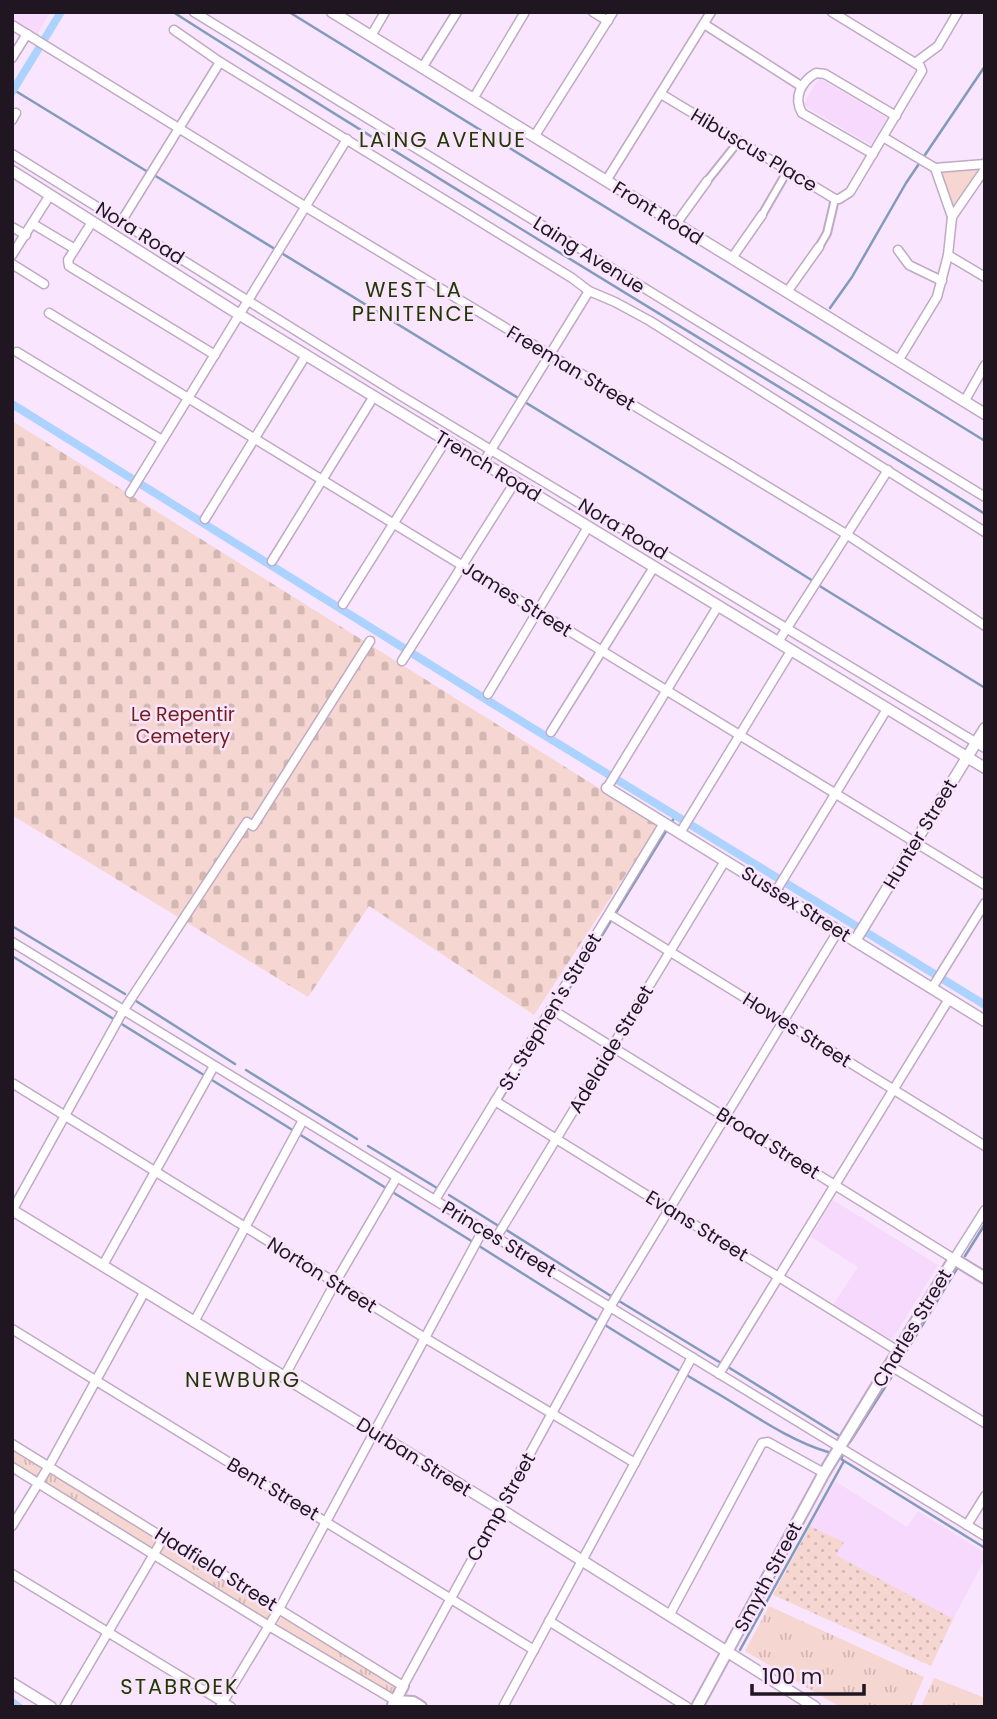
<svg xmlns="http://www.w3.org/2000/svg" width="997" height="1719" font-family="Poppins,sans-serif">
  <defs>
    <pattern id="grass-tufts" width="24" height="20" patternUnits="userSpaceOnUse" patternTransform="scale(1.75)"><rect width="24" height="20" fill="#f5d6d1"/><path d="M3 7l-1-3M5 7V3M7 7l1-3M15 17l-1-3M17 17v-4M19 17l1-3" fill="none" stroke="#d2b7b3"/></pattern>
    <pattern id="cemetery-stones" width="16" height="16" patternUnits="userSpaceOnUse" patternTransform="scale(1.75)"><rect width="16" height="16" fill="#f5d6d1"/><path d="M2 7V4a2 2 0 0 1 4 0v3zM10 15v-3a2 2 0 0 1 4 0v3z" fill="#d2b7b3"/></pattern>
    <pattern id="garden-dots" width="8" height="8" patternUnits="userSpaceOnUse" patternTransform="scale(1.75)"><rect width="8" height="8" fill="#f5d6d1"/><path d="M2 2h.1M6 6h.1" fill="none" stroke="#d2b7b3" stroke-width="1.8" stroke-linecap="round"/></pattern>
  </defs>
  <rect width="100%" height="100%" fill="#f9e5fd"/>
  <!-- built -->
  <g fill="#f7d9fe">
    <path d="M12 12H50L37 35 12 19Z"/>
    <path d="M819 78 887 118 871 145 803 105Z"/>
    <path d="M833 1200 938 1265 892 1340 833 1305 858 1267 811 1237Z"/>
    <path d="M835 1481 907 1527 918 1511 985 1553V1559L953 1619 835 1555 843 1542 810 1526Z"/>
  </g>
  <!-- grass -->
  <g fill="url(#grass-tufts)">
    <path d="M12 1449 41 1467 36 1476 12 1461Z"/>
    <path d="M51 1471 159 1539 153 1549 45 1481Z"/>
    <path d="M166 1542 274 1610 268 1620 160 1552Z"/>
    <path d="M769 1606 924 1677 911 1707H840L745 1651Z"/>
    <path d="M282 1616 397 1687 392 1695 277 1625Z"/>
    <path d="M934 1678 985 1698V1707H921Z"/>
  </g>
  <!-- cemetery -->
  <path fill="url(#cemetery-stones)" d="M12 421 658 825 534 1015 369 906 308 997 12 815Z"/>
  <!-- park -->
  <path fill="#f5d6d1" d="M984 167 953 210 940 171Z"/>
  <!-- garden -->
  <path fill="url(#garden-dots)" d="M810 1526 844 1542 836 1555 953 1619 931 1666 773 1595Z"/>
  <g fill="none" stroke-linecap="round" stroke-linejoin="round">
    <!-- stream -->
    <g stroke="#829abc" stroke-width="2.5">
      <path d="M173 12C441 183 715 346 985 514"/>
      <path d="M289 12 985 441"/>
      <path d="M14 90 148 172"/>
      <path d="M154 175 644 475 813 581"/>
      <path d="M830 308 852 277 906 183 985 66"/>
      <path d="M818 585 985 688"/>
      <path d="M671 823 676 815"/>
      <path d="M12 926 125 994"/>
      <path d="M12 956 473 1242"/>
      <path d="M136 1001 235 1064"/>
      <path d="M246 1070 357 1139"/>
      <path d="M499 1103 668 828"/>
      <path d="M368 1146 437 1188"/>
      <path d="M449 1195 497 1225"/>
      <path d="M505 1229 611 1296"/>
      <path d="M479 1246C557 1295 635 1345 715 1392 751 1413 788 1440 828 1452"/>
      <path d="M965 1256 985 1224"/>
      <path d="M619 1301 721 1363"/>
      <path d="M728 1367 838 1435"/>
      <path d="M896 1368 958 1267"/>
      <path d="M850 1442 894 1373"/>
      <path d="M843 1455 841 1459 985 1548"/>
      <path d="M740 1650 844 1461"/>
    </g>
    <!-- canal -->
    <g stroke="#acd2ff" stroke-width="8">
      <path d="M12 92 61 12"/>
      <path d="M12 404 495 705 985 1005"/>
      <path d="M12 1702 19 1707"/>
    </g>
    <!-- pedestrian casing -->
    <g stroke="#c0a9c5" stroke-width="10">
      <g id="pedestrian">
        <path d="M707 181 739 141"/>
        <path d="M762 215 788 170"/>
        <path d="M819 247 827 233 835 199"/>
      </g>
    </g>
    <!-- minor casing -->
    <g stroke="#c0a9c5" stroke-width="11">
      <g id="minor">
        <path d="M194 12 985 497"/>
        <path d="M593 12 608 21"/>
        <path d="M704 24 801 86"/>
        <path d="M12 25 306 207 846 534 985 626"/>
        <path d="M174 30 220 62 572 278 589 291"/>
        <path d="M371 36 385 12"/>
        <path d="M12 58 27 34"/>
        <path d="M915 63 938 46 958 12"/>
        <path d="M422 68 457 12"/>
        <path d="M661 94 835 199H839L850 192 922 71 920 66 832 12"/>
        <path d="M473 99 525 12"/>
        <path d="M12 120 16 113"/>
        <path d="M534 137 613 12"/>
        <path d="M883 137 935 168 952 217"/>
        <path d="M12 154 398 394 985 748"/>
        <path d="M873 154 802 113C793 97 801 82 816 73L825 74 896 116"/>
        <path d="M935 168 985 164"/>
        <path d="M606 181 711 12"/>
        <path d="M92 222 68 260 69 266 215 355"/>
        <path d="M121 222 220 62"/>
        <path d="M33 224 75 249"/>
        <path d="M676 224 707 181"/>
        <path d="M12 227 26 235"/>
        <path d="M898 250 909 265 942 281"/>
        <path d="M12 255 50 195"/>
        <path d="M948 255 985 277"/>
        <path d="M732 258 762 215"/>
        <path d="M12 264 44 284"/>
        <path d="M787 292 819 247"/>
        <path d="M49 313 985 885"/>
        <path d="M17 352 162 440"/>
        <path d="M898 361 937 297 948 255 952 217 985 169"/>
        <path d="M964 402 985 365"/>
        <path d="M483 463 589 291 615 302 650 321 985 532"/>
        <path d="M130 493 347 139"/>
        <path d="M205 519 306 355"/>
        <path d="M272 561 374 396"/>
        <path d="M343 604 446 440"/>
        <path d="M778 642 888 470"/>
        <path d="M402 661 515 482"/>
        <path d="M488 694 588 527"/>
        <path d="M551 732 654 567"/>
        <path d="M607 788 718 606"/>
        <path d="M680 833 791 651"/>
        <path d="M776 891 887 709"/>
        <path d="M609 914 985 1146"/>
        <path d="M12 942 985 1536"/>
        <path d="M932 988 985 903"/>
        <path d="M551 1009 954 1259 985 1210"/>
        <path d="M12 1083 425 1338 635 1463"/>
        <path d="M495 1101 898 1351"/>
        <path d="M435 1200 664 823"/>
        <path d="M12 1211 123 1011 247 822 253 826 370 641"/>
        <path d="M496 1238 725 861"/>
        <path d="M103 1265 214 1066"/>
        <path d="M194 1322 303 1120"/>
        <path d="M12 1329 534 1650"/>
        <path d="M889 1365 985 1423"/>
        <path d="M719 1374 949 999"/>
        <path d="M284 1377 335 1283 397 1177"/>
        <path d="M12 1444 403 1686 610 1307 838 931"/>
        <path d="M12 1467 269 1626 396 1701"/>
        <path d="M967 1525 985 1496"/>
        <path d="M12 1526 49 1466 145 1291"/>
        <path d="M12 1574 231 1707"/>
        <path d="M669 1616 762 1443 768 1442 824 1473"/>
        <path d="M549 1621 687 1707"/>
        <path d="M64 1707 164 1537"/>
        <path d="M220 1707 279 1609 483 1230"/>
        <path d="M503 1707 692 1357"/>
      </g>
    </g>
    <!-- tertiary casing -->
    <g stroke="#c0a9c5" stroke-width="13">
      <g id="tertiary">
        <path d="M332 12 985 414"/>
        <path d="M12 171 240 315 985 768"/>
        <path d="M607 788 985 1021"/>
        <path d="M855 941 985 728"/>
        <path d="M12 1210 500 1509 815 1707"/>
        <path d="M12 1683 51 1707"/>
      </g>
    </g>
    <!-- secondary casing -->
    <g stroke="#c0a9c5" stroke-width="14">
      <g id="secondary">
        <path d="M396 1701 413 1702 421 1707"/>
        <path d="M393 1705 403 1686"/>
        <path d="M697 1707 824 1473 954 1259 985 1278"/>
      </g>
    </g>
    <!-- pedestrian -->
    <use href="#pedestrian" stroke="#fff" stroke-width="6"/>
    <!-- minor -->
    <use href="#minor" stroke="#fff" stroke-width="8"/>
    <!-- tertiary -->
    <use href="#tertiary" stroke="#fff" stroke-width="10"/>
    <!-- secondary -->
    <use href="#secondary" stroke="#fff" stroke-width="10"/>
  </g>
  <g text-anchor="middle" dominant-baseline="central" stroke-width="5" stroke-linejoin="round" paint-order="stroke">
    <!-- street labels -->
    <g font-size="19" fill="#1f1621" stroke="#f9e5fd">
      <text transform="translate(754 150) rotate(31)">Hibuscus Place</text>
      <text transform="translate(658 213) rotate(32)">Front Road</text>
      <text transform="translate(140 233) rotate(32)">Nora Road</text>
      <text transform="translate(589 255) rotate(32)">Laing Avenue</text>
      <text transform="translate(571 368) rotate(31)">Freeman Street</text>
      <text transform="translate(488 466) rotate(31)">Trench Road</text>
      <text transform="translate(623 529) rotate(31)">Nora Road</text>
      <text transform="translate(517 599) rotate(32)">James Street</text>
      <text transform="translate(920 834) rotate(-59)">Hunter Street</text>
      <text transform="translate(796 904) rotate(32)">Sussex Street</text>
      <text transform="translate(550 1012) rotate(-59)">St. Stephen's Street</text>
      <text transform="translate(797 1030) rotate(32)">Howes Street</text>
      <text transform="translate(611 1049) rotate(-59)">Adelaide Street</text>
      <text transform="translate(768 1143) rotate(32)">Broad Street</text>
      <text transform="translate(697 1226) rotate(32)">Evans Street</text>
      <text transform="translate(499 1239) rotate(31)">Princes Street</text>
      <text transform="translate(322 1275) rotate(32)">Norton Street</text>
      <text transform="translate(912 1328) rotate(-59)">Charles Street</text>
      <text transform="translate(414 1457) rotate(32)">Durban Street</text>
      <text transform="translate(273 1489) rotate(31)">Bent Street</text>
      <text transform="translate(501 1507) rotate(-61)">Camp Street</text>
      <text transform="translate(216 1569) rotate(32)">Hadfield Street</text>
      <text transform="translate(768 1577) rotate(-62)">Smyth Street</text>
    </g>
    <!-- park labels -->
    <g font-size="19" fill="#751c17" stroke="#f9e5fd">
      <text x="183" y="714">Le Repentir<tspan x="183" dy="22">Cemetery</tspan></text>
    </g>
    <!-- neighbourhood labels -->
    <g font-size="21" letter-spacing="2" fill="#223702" stroke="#f9e5fd">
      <text x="443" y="139">LAING AVENUE</text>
      <text x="414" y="289">WEST LA<tspan x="414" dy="24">PENITENCE</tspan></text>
      <text x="243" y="1379">NEWBURG</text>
      <text x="180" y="1686">STABROEK</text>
    </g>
  </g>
  <!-- border -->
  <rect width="997" height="1719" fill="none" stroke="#1f1621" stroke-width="28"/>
  <!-- scale -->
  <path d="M752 1684v10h112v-10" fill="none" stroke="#1f1621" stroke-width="3.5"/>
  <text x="762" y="1684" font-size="21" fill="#1f1621" stroke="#f9e5fd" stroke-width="5" paint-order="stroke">100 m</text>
</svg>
